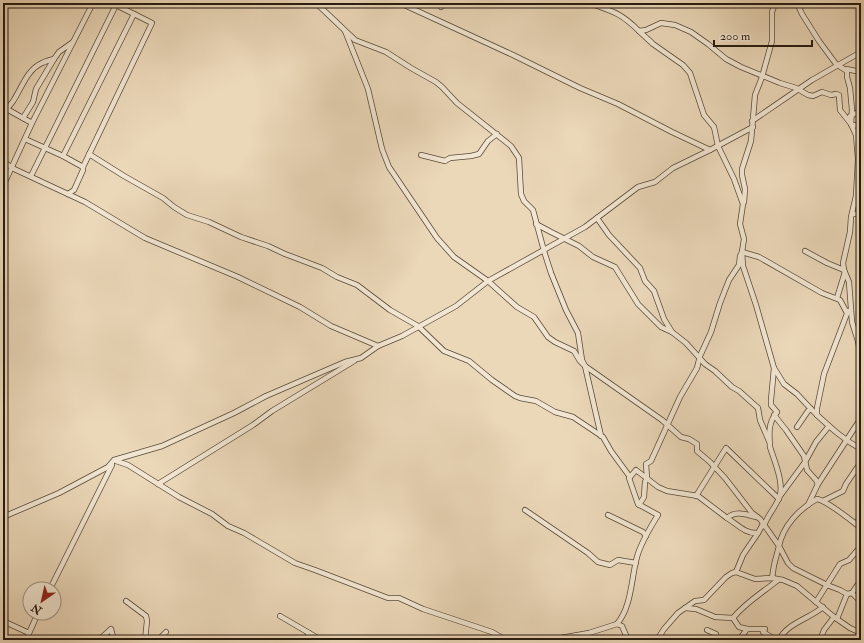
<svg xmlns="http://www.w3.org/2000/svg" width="864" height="643" font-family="'IM FELL Double Pica',serif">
  <rect width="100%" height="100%" fill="#ebd8b9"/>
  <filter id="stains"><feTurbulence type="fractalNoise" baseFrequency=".005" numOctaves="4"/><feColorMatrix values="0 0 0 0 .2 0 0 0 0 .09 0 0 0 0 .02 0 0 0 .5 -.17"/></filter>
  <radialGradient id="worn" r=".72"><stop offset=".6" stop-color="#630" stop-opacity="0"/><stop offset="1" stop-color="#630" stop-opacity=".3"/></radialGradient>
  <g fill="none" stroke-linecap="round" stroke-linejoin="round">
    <!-- minor casing -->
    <g stroke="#574a3a" stroke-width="6">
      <g id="minor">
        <path d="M316 3 355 40 386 52 411 68 436 82 442 87 457 103 511 146 519 158 521 194 524 201 533 210 544 251 551 273 566 310 578 333 582 360 585 366 601 436"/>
        <path d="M400 3 513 55 580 88 618 104 672 132 710 150"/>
        <path d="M438 3 441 7"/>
        <path d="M589 3C612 11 621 13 639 31L646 30 661 23 675 25 691 32 708 44 726 59 741 67 780 83 796 88 808 95 813 96 822 92 831 95 836 94 839 95 840 110 851 124 856 135 858 159 856 196 851 217 850 232 843 263 844 270 849 282 852 322 858 341 861 359"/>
        <path d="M797 3 802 14 819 41 836 64 847 71V77L850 88 852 110 851 124"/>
        <path d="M345 31 368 89 382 149 389 167 437 238 454 257 488 281 517 307 534 317 548 337 555 342 574 351 580 361 585 366 662 420 681 437 689 439 697 444V451L710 462 725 478 752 513 760 519 779 546 774 565 772 578"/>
        <path d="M639 31 653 44 683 65 690 73 704 115 714 127 718 146 734 179 743 204 740 224 744 239 742 252 743 266 756 305 774 368 771 400V405L777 412C768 423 769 433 770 447 774 460 785 485 779 498 775 508 767 516 764 526"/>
        <path d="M846 69 861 72"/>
        <path d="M3 107 32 123"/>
        <path d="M3 112C20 100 22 72 42 63 46 61 50 60 54 59"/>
        <path d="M850 116 861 111"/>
        <path d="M23 118 33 102 36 89 54 59 59 52 73 42"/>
        <path d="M752 121 812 80 861 52"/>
        <path d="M852 125 861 126"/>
        <path d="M25 139 63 156 134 14"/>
        <path d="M89 154 124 176 163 198 174 207 187 215 209 222 241 237 268 246 285 254 322 268 337 277 357 285 390 310 418 326 444 351 469 361 492 380 515 396 520 398 536 401 555 412 573 417 603 437 611 451 630 477 629 478 638 504 658 515C650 528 641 542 637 557 631 579 632 606 617 624L622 626 628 640"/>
        <path d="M421 155 445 161 450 158 471 156 479 154 488 141 497 134"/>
        <path d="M63 156 83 167 152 23 112 3"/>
        <path d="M3 161 12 168 85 202 145 238 238 277 300 307 331 326 378 346"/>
        <path d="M31 176 116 5"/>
        <path d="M68 194 74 190 83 170V167"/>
        <path d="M744 202 745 189 742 175V169L751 141 755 95 762 77 772 41V12L775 3"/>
        <path d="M3 204 4 184 32 123 93 3"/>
        <path d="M852 214H861"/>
        <path d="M597 218 609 235 640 268 645 281 654 291 664 319 672 332"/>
        <path d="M536 224 551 232 579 246 593 257 615 267 638 304 661 327 672 332 686 343 705 364 715 371 732 387 739 391 758 408 760 420 769 441"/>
        <path d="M805 251 827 263 844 270"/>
        <path d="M837 298 845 272"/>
        <path d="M848 311 824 374 817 408V415C831 428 844 440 861 449"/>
        <path d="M774 368 784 384 797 394 811 409 817 415"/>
        <path d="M774 415 786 430 804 456 807 470 816 480 818 484"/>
        <path d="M797 427 808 411 811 409"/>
        <path d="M116 461 128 465 179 497 212 514 228 526 244 533 295 563 315 570 388 598H399L423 609 492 632 506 640"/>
        <path d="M630 477 636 470 658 487 667 491 698 496 727 518C737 510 746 515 757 517"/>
        <path d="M158 484 253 425 272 411 354 361"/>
        <path d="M696 496 726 448 779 499"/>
        <path d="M780 496 805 462 816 442 829 426"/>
        <path d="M823 501 843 491 846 484 861 462"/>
        <path d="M639 505 644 497 645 482 647 478 646 464 651 461 680 397 697 368 700 356 711 332 720 303 729 280 739 265 740 256 742 252 759 257 822 293 840 300 847 313"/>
        <path d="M808 505 818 484 861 418"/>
        <path d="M525 510 588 553 598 562 610 565 618 560 636 563"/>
        <path d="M608 515 643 532 646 536"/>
        <path d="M3 517 59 493 108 467 114 460 162 446 234 413 266 396 345 362 361 358 378 346 402 336 456 306 488 281 585 227 638 187 655 182 673 168 710 150 753 127"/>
        <path d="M727 518C737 524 745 534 758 533L763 524"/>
        <path d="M857 524 861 513"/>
        <path d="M861 528C852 521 826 500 817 499 799 509 783 526 779 546L788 563 793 568 827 585 840 590 847 594 852 593 861 602"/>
        <path d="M736 572 743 555 758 533"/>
        <path d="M50 589 112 465"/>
        <path d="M852 593 861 580"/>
        <path d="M126 601 146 616 147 621 145 640"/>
        <path d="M816 602 840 564 849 560 861 546"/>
        <path d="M685 608 696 609 715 617 733 618C746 602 762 593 778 580"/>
        <path d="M280 616 321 640"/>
        <path d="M733 618 739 627 747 629H765L763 632 776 640"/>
        <path d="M837 619 847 594"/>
        <path d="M3 621 29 633"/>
        <path d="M707 630 716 634V640"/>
        <path d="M267 638 272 640"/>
        <path d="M26 640 38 613"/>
        <path d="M99 640 111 629 114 640"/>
        <path d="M158 640 166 632"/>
        <path d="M306 640 309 633"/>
        <path d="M549 640 589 633 617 624"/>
        <path d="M657 640 664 629 678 613 695 601 704 600 726 577 732 573 736 572 755 579 772 578 783 580 797 586 834 617 850 628 861 633"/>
        <path d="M739 640 747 629"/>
        <path d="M779 640C787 623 809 619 823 607"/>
        <path d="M820 640 824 630 834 617"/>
      </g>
    </g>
    <!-- minor -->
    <use href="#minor" stroke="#f2e6d2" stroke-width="4.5"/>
  </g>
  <!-- margin -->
  <rect width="864" height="643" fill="none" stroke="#ebd8b9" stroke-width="16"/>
  <rect x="4" y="4" width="856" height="635" fill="none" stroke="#261b10" stroke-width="2"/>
  <rect x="8" y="8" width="848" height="627" fill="none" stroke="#261b10"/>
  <!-- north arrow -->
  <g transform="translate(42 601) rotate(214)"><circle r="19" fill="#f2e6d2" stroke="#a09584"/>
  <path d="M0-3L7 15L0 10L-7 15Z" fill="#8f2418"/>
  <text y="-6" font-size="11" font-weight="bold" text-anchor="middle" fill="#261b10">N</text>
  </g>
  <!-- scale -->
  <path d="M714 40v6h98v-6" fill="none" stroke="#261b10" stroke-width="2"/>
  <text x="720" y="40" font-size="12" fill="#261b10" stroke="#f2e6d2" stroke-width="3" paint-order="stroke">200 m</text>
  <rect width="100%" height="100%" filter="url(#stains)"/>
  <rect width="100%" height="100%" fill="url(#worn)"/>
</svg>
